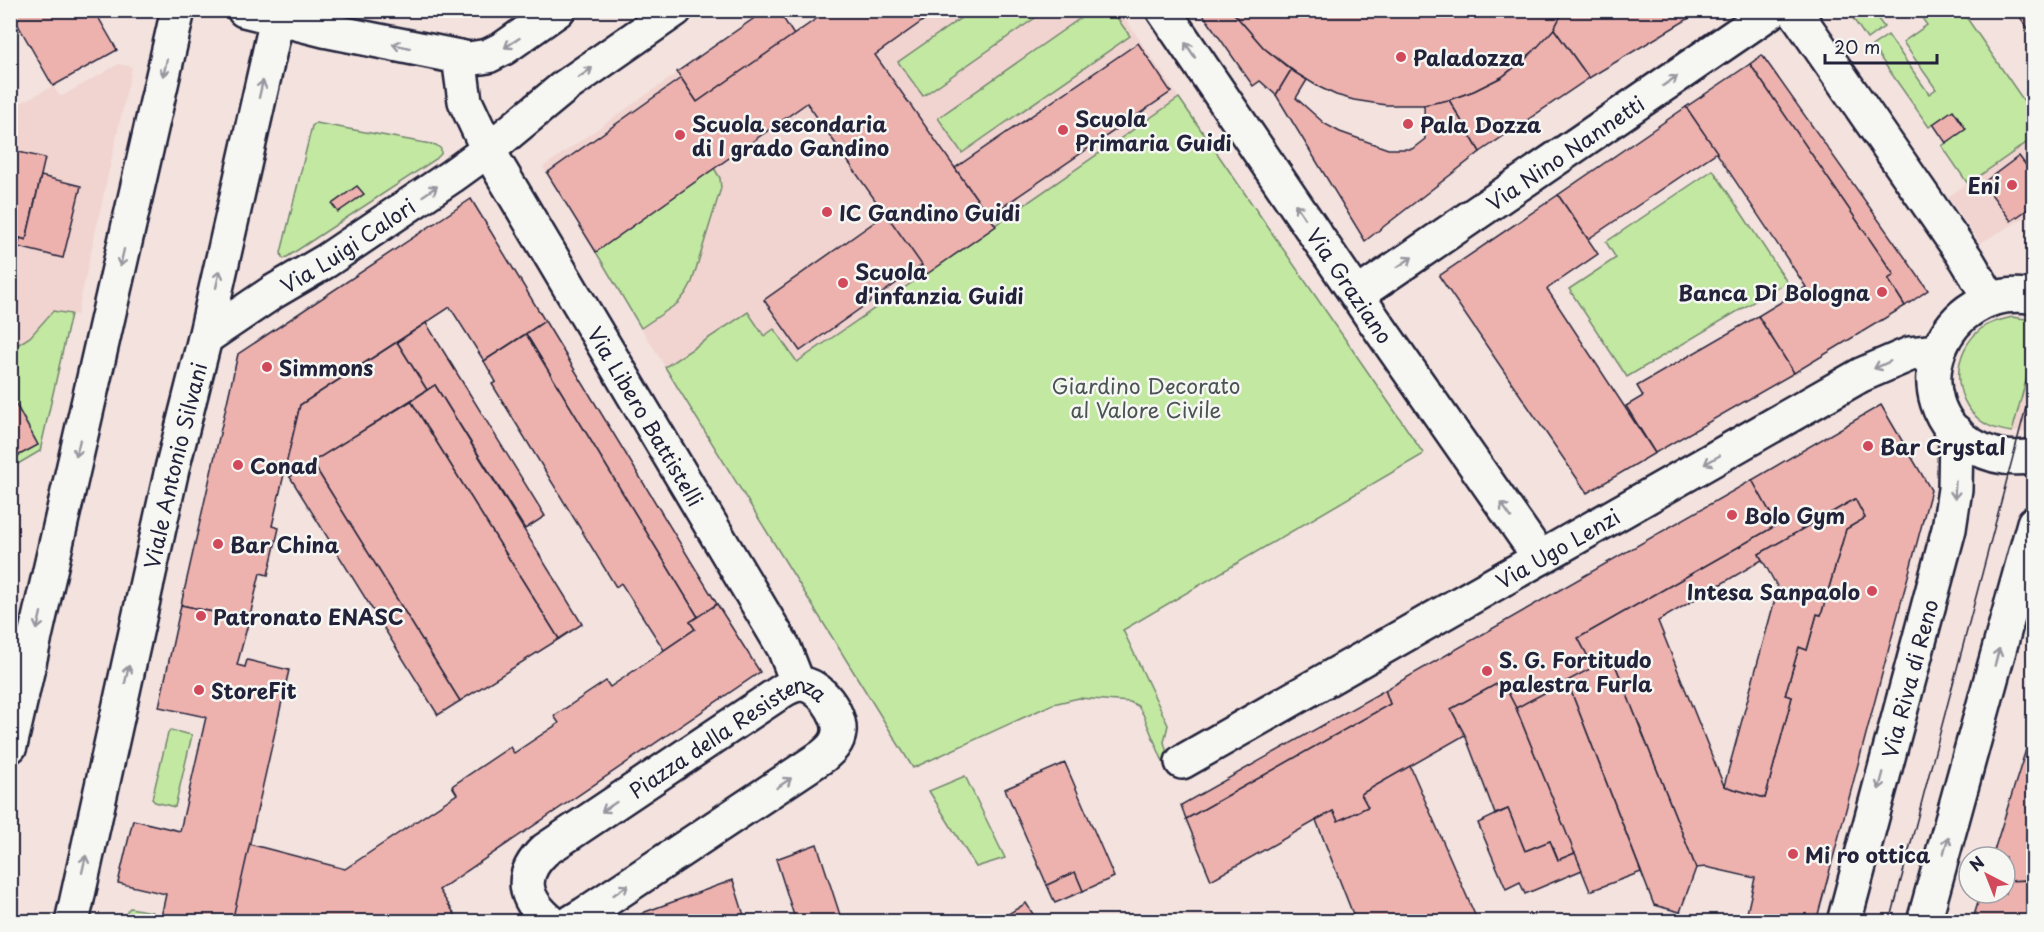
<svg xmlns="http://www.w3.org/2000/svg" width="2044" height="932" font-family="'Playpen Sans',sans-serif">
  <rect width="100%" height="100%" fill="#f3e2de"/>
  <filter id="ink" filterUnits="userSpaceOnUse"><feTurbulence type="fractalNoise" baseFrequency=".0167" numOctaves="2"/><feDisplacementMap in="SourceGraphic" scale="12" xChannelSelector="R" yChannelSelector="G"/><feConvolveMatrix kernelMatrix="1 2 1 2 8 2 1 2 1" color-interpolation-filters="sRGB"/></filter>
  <g filter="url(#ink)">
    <!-- built -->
    <g fill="#f1d4d0">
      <path d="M766 11H778L794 34 829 11H1120L1202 132 720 457 543 167Z"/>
      <path d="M119 64 132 67 77 315 53 311 30 337 11 349V108L53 86 59 95 62 96Z"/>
      <path d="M2033 138V213L1980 243 1948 197Z"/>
      <path d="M2033 355V403L2025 432H2012Z"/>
    </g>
    <!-- green -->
    <g fill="#c3e8a2" stroke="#72856e" stroke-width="1.5">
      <path d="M1092 10 1112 11 1130 36 962 153 938 118Z"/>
      <path d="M971 11H1045L923 96 898 62Z"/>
      <path d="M1848 11H1872L1884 27 1867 39Z"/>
      <path d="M1917 11H1962L2033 114V138L1968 184 1942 146 1965 129 1953 111 1929 127 1872 46 1888 35 1929 94 1936 89 1903 42 1927 25Z"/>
      <path d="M1179 98 1396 413 1423 453 1422 455 1123 630 1168 725 1164 742 1170 765 1166 769 1143 714 1138 706 1130 702 1079 698 1053 704 913 768 665 367 748 312 764 336 774 329 797 362Z"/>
      <path d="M316 123 436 145 441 149V154L436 159 284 259 282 257 281 253 312 126Z"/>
      <path d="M714 168 720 178 721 188 692 282 686 293 678 303 641 328 596 252Z"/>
      <path d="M1713 170 1787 282 1627 377 1569 289 1616 258 1606 242Z"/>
      <path d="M53 311 71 314 40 451 11 468 10 460 38 445 11 394V349L30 337Z"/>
      <path d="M2012 317 2033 320V355L2012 432C2001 430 1990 428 1981 421 1951 398 1951 352 1982 328 1990 322 2001 320 2012 317Z"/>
      <path d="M170 730 192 735 175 807 155 802 152 799 168 733Z"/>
      <path d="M965 776 1005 858 976 867 929 791Z"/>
      <path d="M130 908 152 912 150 921H125L127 911Z"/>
    </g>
    <!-- building -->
    <g fill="#edb2ae" stroke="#22223b" stroke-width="1.5" fill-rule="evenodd">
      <path d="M10 10H94L117 50 53 86 18 25 10 29Z"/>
      <path d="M766 10H778L794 35 697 102 677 72Z"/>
      <path d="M829 10H938L875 55 996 226 927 274 807 103 596 252 547 173 681 78 697 102Z"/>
      <path d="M1200 10H1231L1264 48 1291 70 1276 95 1260 81 1253 86Z"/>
      <path d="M1231 10H1564L1554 29 1541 45 1502 77 1474 91 1449 100 1424 105H1386L1354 100 1336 95 1319 87 1299 75 1264 48Z"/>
      <path d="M1564 10H1703L1589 78 1554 29Z"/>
      <path d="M2015 10H2034V37Z"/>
      <path d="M1554 29 1589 78 1480 152 1449 100 1474 91 1502 77 1529 56Z"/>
      <path d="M1138 43 1171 92 989 216 955 168Z"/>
      <path d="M1762 55 1928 290 1905 306 1888 279 1894 275 1750 64Z"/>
      <path d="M1750 64 1894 275 1888 279 1905 306 1794 373 1758 316 1806 287 1686 107Z"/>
      <path d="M1291 70 1307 80 1296 98 1325 124 1340 132 1388 149H1412L1425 139 1424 105 1449 100 1480 152 1365 241 1276 95Z"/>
      <path d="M1686 107 1717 152 1588 239 1558 195Z"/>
      <path d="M1953 110 1966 129 1946 143 1933 124Z"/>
      <path d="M10 150 45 158 26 240 20 238 11 280Z"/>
      <path d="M2019 156 2034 176V205L2011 221 1983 183Z"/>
      <path d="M41 176 81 186 63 258 18 247 20 238 26 240Z"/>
      <path d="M357 186 364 194 338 212 332 204Z"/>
      <path d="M1558 195 1598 254 1547 289 1655 453 1587 493 1439 276Z"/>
      <path d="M471 199 545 321 484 361 450 307 300 405 272 526 279 528 268 575 260 573 249 620 181 605 238 354Z"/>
      <path d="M886 214 922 265 800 351 764 300Z"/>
      <path d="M1758 316 1794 373 1655 453 1626 406 1643 396 1637 386Z"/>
      <path d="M545 321 717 604 698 617 526 334Z"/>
      <path d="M426 323 545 516 525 529 435 385 427 390 397 342Z"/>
      <path d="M526 334 698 617 690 622 695 629 664 650 621 583 616 587 492 384 496 382 484 361Z"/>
      <path d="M397 342 427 390 290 477 285 469 300 405Z"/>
      <path d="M435 385 582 624 559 639 411 401Z"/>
      <path d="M10 394 38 445 10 460Z"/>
      <path d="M411 401 559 639 460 701 312 462Z"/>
      <path d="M1881 405 1931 490 1816 922H1745L1755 878 1706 867 1696 868 1612 657 1594 668 1578 638 1777 525 1752 480ZM1855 499 1865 518 1846 529 1821 615 1817 614 1807 650 1799 647 1785 695 1792 697 1765 798 1724 786 1658 621 1762 560 1759 554Z"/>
      <path d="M312 462 460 701 438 715 290 477Z"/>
      <path d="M1752 480 1777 525 1578 638 1594 668 1516 708 1502 681 1451 709 1465 735 1361 794 1368 807 1338 821 1333 811 1211 880 1186 819 1390 704 1385 690Z"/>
      <path d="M1855 499 1865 518 1846 529 1821 615 1817 614 1807 650 1799 647 1785 695 1792 697 1765 798 1724 786 1778 588 1759 554Z"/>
      <path d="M717 604 760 672 439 890 460 922H265L233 914 249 844 345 869 457 794 452 786 510 747 514 753 559 723 554 716 606 681 610 687 695 629 690 622Z"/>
      <path d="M181 605 249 620 237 665 245 667 247 660 289 670 232 922H160L166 894 118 883 133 820 180 831 206 717 159 707Z"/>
      <path d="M1612 657 1696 868 1680 912 1654 905 1567 681Z"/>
      <path d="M1502 681 1516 708 1575 853 1558 860 1550 841 1525 851 1508 809 1495 814 1465 735 1451 709Z"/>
      <path d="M1567 681 1641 872 1590 891 1516 708Z"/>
      <path d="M1385 690 1390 704 1186 819 1181 805Z"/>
      <path d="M2034 724V880L2005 881V857H1992Z"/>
      <path d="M1065 763 1114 877 1083 891 1075 872 1047 885 1005 789Z"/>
      <path d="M1410 766 1478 922H1356L1316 820 1333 811 1338 821 1368 807 1361 794Z"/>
      <path d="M1508 809 1525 851 1550 841 1558 860 1575 853 1582 870 1525 894 1520 882 1506 889 1478 823Z"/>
      <path d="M817 844 842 921 840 922H796L776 859Z"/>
      <path d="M1075 872 1083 891 1055 903 1047 885Z"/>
      <path d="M733 880 746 922H629L645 912Z"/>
      <path d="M2034 880V922H1972L1981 893H2005V881Z"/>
      <path d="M1026 903 1038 922H996L997 921Z"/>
    </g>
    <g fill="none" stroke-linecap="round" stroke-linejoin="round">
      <!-- minor casing -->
      <g stroke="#22223b" stroke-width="38">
        <g id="minor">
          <path d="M244 10 324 30 469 59 488 56 504 48 558 10"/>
          <path id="s1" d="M1163 10 1371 316 1540 558"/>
          <path d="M1794 10 1967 260 1990 299"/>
          <path id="s2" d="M459 57 465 101 488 150 784 648 798 684"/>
          <path id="s3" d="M1357 295 1773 10"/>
          <path d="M2034 297C1941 280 1895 403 1975 447 1993 457 2014 460 2034 456"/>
          <path id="s4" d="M205 338 273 292 326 261 452 176 488 150 563 88 675 10"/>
          <path id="s5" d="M1182 762 1861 375 1910 354 1938 351"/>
          <path id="s6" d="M551 922C523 899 518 875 545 850L782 691C787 688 793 685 800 684 819 683 841 714 839 732 838 743 831 749 823 756L585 914 572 922"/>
          <path id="s7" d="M1844 922 1949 529 1955 489 1956 432"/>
          <path d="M1924 922 2034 523"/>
        </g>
      </g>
      <!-- primary casing -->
      <g stroke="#22223b" stroke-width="38">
        <g id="primary">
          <path d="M10 746 178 10"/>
          <path id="s8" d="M72 922 172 469 205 338 279 10"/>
        </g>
      </g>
      <!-- minor -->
      <use href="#minor" stroke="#f6f6f2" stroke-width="33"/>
      <!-- primary -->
      <use href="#primary" stroke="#f6f6f2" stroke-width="33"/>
      <!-- tram -->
      <path stroke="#22223b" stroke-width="1.5" d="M1890 922 2034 377"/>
    </g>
    <!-- one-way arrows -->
    <defs><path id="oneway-shaft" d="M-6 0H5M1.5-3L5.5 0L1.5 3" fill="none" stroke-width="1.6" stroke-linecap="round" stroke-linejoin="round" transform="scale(1.5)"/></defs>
    <g stroke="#9797a0">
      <use href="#oneway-shaft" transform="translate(512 43) rotate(147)"/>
      <use href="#oneway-shaft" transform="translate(401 46) rotate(-168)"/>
      <use href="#oneway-shaft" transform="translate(1190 50) rotate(-124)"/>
      <use href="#oneway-shaft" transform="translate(165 68) rotate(102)"/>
      <use href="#oneway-shaft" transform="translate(585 73) rotate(-35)"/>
      <use href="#oneway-shaft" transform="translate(1670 81) rotate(-34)"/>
      <use href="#oneway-shaft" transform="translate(261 89) rotate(-77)"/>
      <use href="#oneway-shaft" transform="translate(430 191) rotate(-34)"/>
      <use href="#oneway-shaft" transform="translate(1300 211) rotate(-124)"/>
      <use href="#oneway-shaft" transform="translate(122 258) rotate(103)"/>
      <use href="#oneway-shaft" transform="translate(1405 262) rotate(-34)"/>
      <use href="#oneway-shaft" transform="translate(218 279) rotate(-77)"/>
      <use href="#oneway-shaft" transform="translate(1882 365) rotate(156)"/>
      <use href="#oneway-shaft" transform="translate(78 448) rotate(103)"/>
      <use href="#oneway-shaft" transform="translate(1712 460) rotate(150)"/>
      <use href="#oneway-shaft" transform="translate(1955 490) rotate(93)"/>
      <use href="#oneway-shaft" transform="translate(1506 510) rotate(-125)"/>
      <use href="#oneway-shaft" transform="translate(39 621) rotate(103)"/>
      <use href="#oneway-shaft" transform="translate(1997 657) rotate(-75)"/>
      <use href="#oneway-shaft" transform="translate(127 674) rotate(-77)"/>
      <use href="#oneway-shaft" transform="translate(1881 781) rotate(105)"/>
      <use href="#oneway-shaft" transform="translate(784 783) rotate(-34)"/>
      <use href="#oneway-shaft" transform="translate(609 807) rotate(146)"/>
      <use href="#oneway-shaft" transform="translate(1946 845) rotate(-74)"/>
      <use href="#oneway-shaft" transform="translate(84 864) rotate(-77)"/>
      <use href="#oneway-shaft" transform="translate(621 890) rotate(-34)"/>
    </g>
  </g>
  <!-- markers -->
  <g fill="#d1495b" stroke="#f6f6f2" stroke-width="2">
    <circle cx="1401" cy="57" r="6"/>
    <circle cx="1408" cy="124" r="6"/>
    <circle cx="1063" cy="130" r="6"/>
    <circle cx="680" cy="135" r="6"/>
    <circle cx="2012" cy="185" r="6"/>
    <circle cx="827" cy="212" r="6"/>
    <circle cx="843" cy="283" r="6"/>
    <circle cx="1882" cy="292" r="6"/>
    <circle cx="267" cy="367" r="6"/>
    <circle cx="1868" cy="446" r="6"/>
    <circle cx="238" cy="465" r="6"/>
    <circle cx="1732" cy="515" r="6"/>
    <circle cx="218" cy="544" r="6"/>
    <circle cx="1872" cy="591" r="6"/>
    <circle cx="201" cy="616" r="6"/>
    <circle cx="1487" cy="671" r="6"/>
    <circle cx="199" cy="690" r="6"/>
    <circle cx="1793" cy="854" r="6"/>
  </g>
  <g text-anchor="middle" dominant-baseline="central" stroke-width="5" stroke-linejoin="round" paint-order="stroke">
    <!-- poi labels -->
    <g font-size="21" font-weight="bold" fill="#22223b" stroke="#f6f6f2" text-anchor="start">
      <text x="1413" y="57">Paladozza</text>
      <text x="1075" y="118">Scuola<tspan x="1075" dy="24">Primaria Guidi</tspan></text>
      <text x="692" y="123">Scuola secondaria<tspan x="692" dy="24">di I grado Gandino</tspan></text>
      <text x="1420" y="124">Pala Dozza</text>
      <text x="2000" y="185" text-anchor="end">Eni</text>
      <text x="839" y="212">IC Gandino Guidi</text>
      <text x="855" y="271">Scuola<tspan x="855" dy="24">d'infanzia Guidi</tspan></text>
      <text x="1870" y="292" text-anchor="end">Banca Di Bologna</text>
      <text x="279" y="367">Simmons</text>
      <text x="1880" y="446">Bar Crystal</text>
      <text x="250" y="465">Conad</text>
      <text x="1744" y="515">Bolo Gym</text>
      <text x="230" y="544">Bar China</text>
      <text x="1860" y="591" text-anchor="end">Intesa Sanpaolo</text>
      <text x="213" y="616">Patronato ENASC</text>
      <text x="1499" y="659">S. G. Fortitudo<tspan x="1499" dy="24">palestra Furla</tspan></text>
      <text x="211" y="690">StoreFit</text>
      <text x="1805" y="854">Mi ro ottica</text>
    </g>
    <!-- street labels -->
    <g font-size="21" fill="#22223b" stroke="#f6f6f2">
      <text stroke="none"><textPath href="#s3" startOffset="252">Via Nino Nannetti</textPath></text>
      <text stroke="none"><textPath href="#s4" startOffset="170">Via Luigi Calori</textPath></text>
      <text stroke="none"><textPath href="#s1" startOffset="333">Via Graziano</textPath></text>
      <text stroke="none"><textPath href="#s2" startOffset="408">Via Libero Battistelli</textPath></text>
      <text stroke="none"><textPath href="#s8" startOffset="468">Viale Antonio Silvani</textPath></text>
      <text stroke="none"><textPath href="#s5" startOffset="432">Via Ugo Lenzi</textPath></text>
      <text stroke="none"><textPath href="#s7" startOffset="252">Via Riva di Reno</textPath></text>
      <text stroke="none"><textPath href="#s6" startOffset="304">Piazza della Resistenza</textPath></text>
    </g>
    <!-- park labels -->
    <g font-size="21" fill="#4a5455" stroke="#f6f6f2">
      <text x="1146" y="385">Giardino Decorato<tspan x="1146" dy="24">al Valore Civile</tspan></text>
    </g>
  </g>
  <!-- margin -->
  <rect width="2044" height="932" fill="none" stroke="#f6f6f2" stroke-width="36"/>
  <rect x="18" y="18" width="2008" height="896" fill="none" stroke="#22223b" stroke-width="2" filter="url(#ink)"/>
  <!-- north arrow -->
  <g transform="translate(1987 875) rotate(318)"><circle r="28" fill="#f6f6f2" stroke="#a1a1a9" stroke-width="1.5"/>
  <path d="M0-4.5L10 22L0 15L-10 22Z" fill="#d1495b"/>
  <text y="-9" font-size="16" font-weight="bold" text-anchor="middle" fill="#22223b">N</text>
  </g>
  <!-- scale -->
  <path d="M1825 54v9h112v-9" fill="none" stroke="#22223b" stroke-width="3"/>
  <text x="1834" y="54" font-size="18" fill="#22223b" stroke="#f6f6f2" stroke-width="4.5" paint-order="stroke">20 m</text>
</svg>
